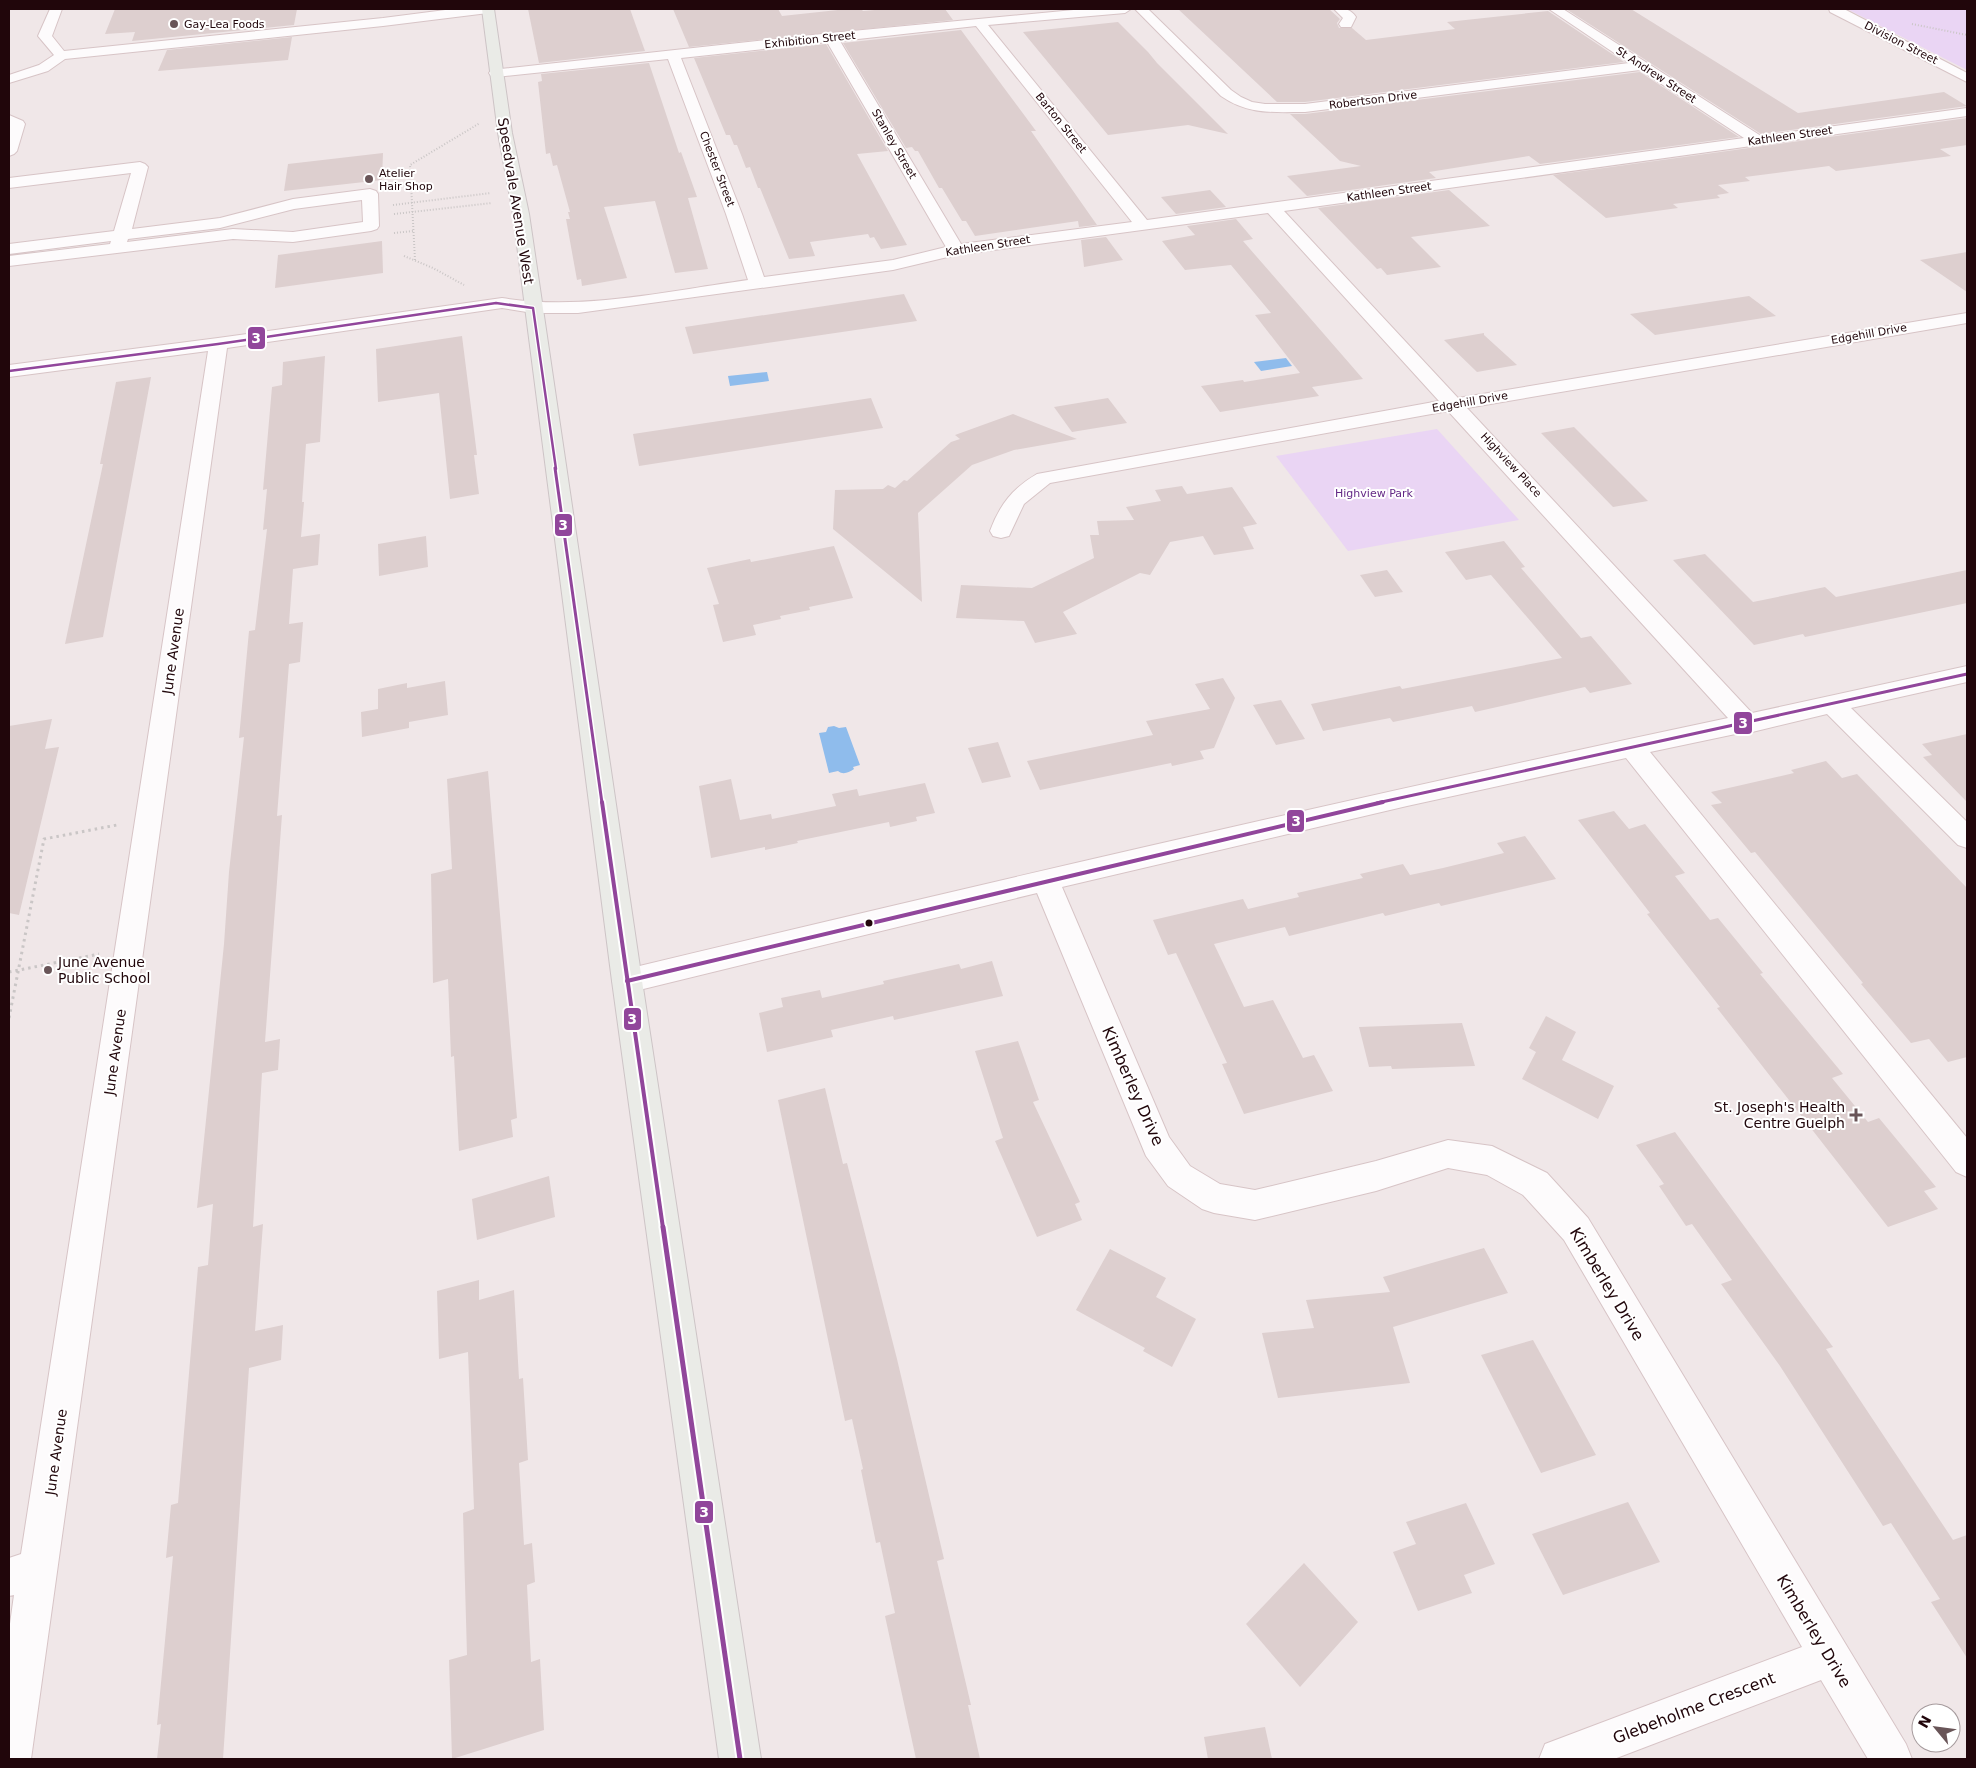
<svg xmlns="http://www.w3.org/2000/svg" width="1976" height="1768" font-family="'DejaVu Sans',sans-serif">
  <rect width="100%" height="100%" fill="#f0e7e8"/>
  <!-- green -->
  <g fill="#ead5f4">
    <path d="M1847 9H1967V70Z"/>
    <path d="M1437 429 1519 520 1348 551 1276 456Z"/>
  </g>
  <!-- water -->
  <g fill="#8fbcec">
    <path d="M1286 358 1292 366 1261 371 1254 362Z"/>
    <path d="M767 372 769 381 730 386 728 376Z"/>
    <path d="M834 726 839 728 846 727 860 765 853 767 854 769C848 773 843 775 838 771L829 773 819 733 826 732 828 727Z"/>
  </g>
  <!-- building -->
  <g fill="#ddcfcf">
    <path d="M115 9H297L294 25 132 41 135 32 105 34Z"/>
    <path d="M528 9H630L645 51 539 63Z"/>
    <path d="M673 9H778L782 16 847 9H861L863 11 886 9H945L953 20 689 47Z"/>
    <path d="M1178 9H1329L1340 19 1337 23 1339 28H1352L1366 40 1455 29 1447 22 1548 11 1624 62 1305 102H1277Z"/>
    <path d="M1566 9H1631L1798 113 1944 92 1967 106 1761 134Z"/>
    <path d="M1118 22 1148 52 1157 63 1228 134 1188 125 1108 135 1023 32Z"/>
    <path d="M961 30 1036 131H1031L1097 225 1079 227 1078 221 975 236 966 221H962L942 188H939L918 151H915L912 147 906 148 843 43Z"/>
    <path d="M292 37 288 60 158 71 167 50Z"/>
    <path d="M826 44 888 151 857 154 907 245 881 249 874 237 870 238 868 234 810 242 815 256 789 259 760 188H758L750 167 746 168 737 145H734L730 135H726L694 58Z"/>
    <path d="M649 63 679 153 681 152 697 197 688 198 708 269 675 273 655 201 604 207 627 278 582 286 581 279 577 280 566 219H570L568 212H570L557 165 553 166 550 153 546 154 538 82 542 81 541 74Z"/>
    <path d="M1640 72 1739 137 1540 164 1529 156 1429 172 1436 178 1307 196 1287 176 1361 166 1340 161 1290 114H1305Z"/>
    <path d="M1967 118V145L1940 149 1951 156 1836 171 1829 166 1745 177 1750 181 1718 185 1729 193 1717 195 1720 198 1673 204 1678 208 1606 218 1553 175Z"/>
    <path d="M383 153 382 180 284 191 288 164Z"/>
    <path d="M1210 190 1226 207 1176 214 1161 197Z"/>
    <path d="M1449 190 1490 226 1411 237 1441 267 1387 275 1381 268 1377 269 1318 208Z"/>
    <path d="M1236 219 1253 239 1243 241 1363 379 1312 387 1319 396 1220 412 1201 386 1243 380 1244 382 1300 373 1255 315 1271 313 1231 265 1185 270 1162 241 1195 235 1187 226Z"/>
    <path d="M1106 237 1123 260 1084 267 1081 240Z"/>
    <path d="M382 241 383 273 275 288 278 255Z"/>
    <path d="M1967 252V292L1920 260Z"/>
    <path d="M904 294 917 321 693 354 685 327Z"/>
    <path d="M1749 296 1776 316 1655 335 1630 314Z"/>
    <path d="M1484 333V335L1517 365 1477 372 1444 340Z"/>
    <path d="M462 336 477 455H474L479 494 450 499 439 393 378 402 376 349Z"/>
    <path d="M325 356 320 442 306 444 302 502H304L301 537 320 534 318 565 293 569 289 624 303 622 300 662 289 664 277 816 282 815 265 1042 280 1039 278 1070 262 1073 253 1227 263 1224 255 1331 283 1325 281 1360 249 1368 223 1759H157L161 1724 157 1725 173 1556 166 1558 171 1505 178 1503 198 1267 208 1265 213 1204 197 1208 224 944 229 872 244 737 239 738 249 631 255 630 267 529 263 530 267 489 263 490 272 387 282 385 283 362Z"/>
    <path d="M151 377 103 637 65 644 103 464H100L116 382Z"/>
    <path d="M871 398 883 428 639 466 633 434Z"/>
    <path d="M1108 398 1127 423 1072 432 1054 407Z"/>
    <path d="M1013 414 1077 439 1014 450 972 465 918 513 922 602 833 529 835 490 883 489 888 485 895 488 904 480 907 481 951 442 960 439 955 435Z"/>
    <path d="M1574 427 1648 501 1613 507 1541 433Z"/>
    <path d="M1182 486 1187 494 1232 487 1257 524 1243 527 1254 549 1214 555 1203 536 1170 542 1150 575 1140 573 1063 612 1077 634 1035 643 1024 621 956 618 961 585 1032 588 1094 558 1090 535H1099L1097 521 1134 520 1126 507 1161 501 1155 490Z"/>
    <path d="M426 536 428 567 379 576 378 544Z"/>
    <path d="M1504 541 1525 567 1521 568 1581 638 1591 636 1632 684 1590 693 1585 687 1475 712 1472 706 1393 722 1390 718 1323 731 1311 704 1400 686 1402 689 1562 658 1491 575 1466 580 1445 552Z"/>
    <path d="M834 546 853 598 809 607 810 610 780 616 781 619 753 625 756 635 723 642 713 605 719 604 707 568 750 559 751 562Z"/>
    <path d="M1705 554 1753 602 1825 587 1836 597 1967 570V603L1805 637 1803 634 1754 645 1673 560Z"/>
    <path d="M1387 570 1403 592 1375 597 1360 575Z"/>
    <path d="M1223 678 1235 698 1214 748 1200 751 1204 759 1172 766 1171 763 1040 790 1027 761 1153 735 1146 721 1210 709 1195 684Z"/>
    <path d="M445 681 448 715 409 722V728L362 737 361 712 378 709V689L407 683V688Z"/>
    <path d="M1281 700 1305 739 1276 745 1253 705Z"/>
    <path d="M52 719 45 749 59 747 19 915 9 913V726Z"/>
    <path d="M1967 734V802L1923 757 1932 755 1922 744Z"/>
    <path d="M998 742 1011 777 982 783 968 748Z"/>
    <path d="M1826 761 1842 778 1857 774 1967 888V1057L1948 1062 1929 1039 1911 1043 1861 984 1863 983 1755 852 1751 853 1711 805 1722 803 1711 792 1794 773 1791 770Z"/>
    <path d="M488 771 517 1118 511 1120 513 1137 459 1151 454 1056 451 1057 448 979 433 983 431 874 452 869 447 779Z"/>
    <path d="M731 779 740 820 771 814 772 819 836 806 832 794 857 789 859 796 925 783 935 813 916 817 917 821 890 827 889 822 797 841 798 843 765 850V847L711 858 699 786Z"/>
    <path d="M1614 811 1629 829 1645 824 1685 873 1675 876 1710 920 1718 918 1763 973 1760 974 1843 1074 1832 1078 1868 1122 1879 1118 1936 1187 1924 1191 1938 1209 1888 1227 1717 1008 1720 1007 1647 914 1650 913 1578 820Z"/>
    <path d="M1525 836 1556 879 1441 906 1439 903 1385 916 1383 913 1289 936 1285 927 1214 944 1244 1007 1273 1000 1303 1058 1314 1055 1333 1091 1244 1114 1222 1064 1227 1063 1176 953 1168 955 1153 920 1243 899 1248 909 1299 897 1297 893 1363 878 1360 874 1403 864 1410 875 1443 868 1504 853 1497 843Z"/>
    <path d="M992 961 1003 996 894 1020 893 1016 831 1030 833 1037 767 1052 759 1013 783 1007 781 998 820 990 822 998 884 984 883 981 959 964 961 969Z"/>
    <path d="M1546 1016 1576 1032 1562 1060 1614 1086 1598 1119 1522 1079 1536 1052 1529 1048Z"/>
    <path d="M1462 1023 1475 1066 1392 1069 1391 1066 1369 1067 1359 1027Z"/>
    <path d="M1018 1041 1039 1100 1033 1102 1080 1202 1075 1204 1082 1220 1037 1237 995 1141 1003 1138 975 1051Z"/>
    <path d="M825 1088 843 1164 847 1163 897 1359 944 1559 937 1561 971 1705H968L980 1759H916L885 1616 895 1613 880 1542 876 1543 861 1470 863 1469 852 1419 845 1421 778 1100Z"/>
    <path d="M1675 1132 1833 1347 1826 1349 1953 1540 1967 1535V1658L1931 1602 1940 1599 1891 1523 1883 1526 1780 1366 1721 1284 1732 1280 1692 1224 1686 1226 1659 1186 1664 1184 1636 1145Z"/>
    <path d="M549 1176 555 1217 477 1240 472 1199Z"/>
    <path d="M1484 1248 1508 1293 1393 1327 1410 1383 1278 1398 1262 1333 1314 1328 1306 1300 1390 1292 1383 1277Z"/>
    <path d="M1110 1249 1166 1278 1156 1297 1196 1319 1172 1367 1143 1351 1145 1348 1076 1310Z"/>
    <path d="M479 1280V1300L514 1290 519 1379 523 1378 528 1460 519 1463 524 1545 532 1543 535 1582 527 1585 531 1662 540 1659 544 1730 452 1759 449 1660 467 1655 463 1513 474 1509 468 1352 439 1359 437 1291Z"/>
    <path d="M1533 1340 1596 1455 1541 1473 1481 1355Z"/>
    <path d="M1628 1502 1660 1562 1563 1595 1532 1534Z"/>
    <path d="M1466 1503 1495 1564 1464 1575 1472 1593 1418 1611 1393 1552 1416 1544 1406 1522Z"/>
    <path d="M1304 1563 1358 1622 1300 1687 1246 1624Z"/>
    <path d="M1265 1727 1272 1759H1208L1204 1737Z"/>
  </g>
  <g fill="none" stroke-linecap="round" stroke-linejoin="round">
    <!-- minor casing -->
    <g stroke="#d7c4c6" stroke-width="2">
      <g id="minor">
        <path d="M50 9H62L52 36 64 51 383 18 453 9H494L488 13 383 26 65 59 48 71 9 83V75L39 65 54 55 38 36Z"/>
        <path d="M1084 9H1131L1125 13 988 25 1147 220 1744 138 1640 70 1305 112C1273 112 1248 115 1221 96L1135 9H1148L1231 90 1241 97 1252 102 1265 104H1305L1629 63 1549 9H1563L1761 136 1967 108V116L1284 211 1458 398 1967 313V323L1467 408 1752 713 1967 666V682L1851 708 1967 822V848L1958 845 1827 714 1748 733 1745 732 1650 752 1967 1138V1177L1956 1172 1626 758 1407 806 1062 887 1169 1137 1190 1166 1220 1184 1255 1190 1376 1161 1448 1140 1492 1146 1547 1173 1588 1218 1906 1744 1912 1759H1868L1821 1680 1614 1759H1539L1545 1744 1802 1647 1564 1240 1523 1195 1487 1175 1448 1168 1376 1191 1255 1220 1214 1213 1202 1209 1168 1186 1146 1156 1037 893 627 993 617 989 612 981 617 973 627 969C993 881 1360 796 1728 718L1448 411 1050 483 1024 504 1009 536 1001 538 993 536 990 531C1000 504 1013 488 1037 474L1439 401 1268 213 956 255 893 270 578 313H533L502 308 227 348 31 1759H9V1631L14 1595 9 1596V1558L21 1554 208 351 9 377V365L218 338 502 298C583 311 667 291 748 280L726 214 668 59 496 77 491 76 489 73 491 70 831 33ZM976 26 1132 222 961 244 840 41ZM827 42 946 247 893 260 764 277 742 214 681 58Z"/>
        <path d="M1334 9C1344 9 1350 8 1356 17L1351 27H1341L1339 24 1343 18Z"/>
        <path d="M1829 9H1844L1967 73V82L1830 12Z"/>
        <path d="M9 115 23 121 25 124 17 151 14 154 9 156Z"/>
        <path d="M140 162 145 164 148 167 132 229 220 218 293 199 370 189 376 191 378 194 379 226 377 229 371 231 293 242 233 239 9 266V256L110 244 111 241 9 254V244L114 231 131 173 9 188V178ZM362 200 363 222 293 232 233 229 127 242 128 239 220 228 294 209Z"/>
      </g>
    </g>
    <!-- major casing -->
    <g stroke="#cdc4c6" stroke-width="2">
      <path id="major" d="M482 9H494L512 133 529 214 642 981 761 1759H719L612 981 513 214 498 133Z"/>
    </g>
    <!-- path-far1 -->
    <g stroke="#cac6c6" stroke-width="2" stroke-dasharray="1 2" stroke-linecap="butt">
      <path d="M1912 24 1967 35"/>
      <path d="M392 187 411 184"/>
      <path d="M393 205 491 193"/>
      <path d="M394 214 492 203"/>
      <path d="M394 233 413 231"/>
      <path d="M404 256 433 268 464 285"/>
      <path d="M415 260 410 165 480 123"/>
    </g>
    <!-- path -->
    <g stroke="#cac6c6" stroke-width="3" stroke-dasharray="2.5 4" stroke-linecap="butt">
      <path d="M9 972 99 954"/>
      <path d="M9 1018 44 839 117 825"/>
    </g>
    <!-- minor -->
    <use href="#minor" fill="#fdfbfc" fill-rule="evenodd"/>
    <!-- major -->
    <use href="#major" fill="#eaebe7" fill-rule="evenodd"/>
    <!-- bus-1-far3 casing -->
    <g stroke="#fff" stroke-width="5">
      <path id="bus-1-far3" d="M9 371 218 344 496 303 533 308 556 469"/>
    </g>
    <!-- bus-1-far2 casing -->
    <g stroke="#fff" stroke-width="6">
      <g id="bus-1-far2">
        <path d="M555 468 602 803"/>
        <path d="M1377 803 1967 674"/>
      </g>
    </g>
    <!-- bus-1-far1 casing -->
    <g stroke="#fff" stroke-width="8">
      <g id="bus-1-far1">
        <path d="M602 802 663 1228"/>
        <path d="M627 981 1383 802"/>
      </g>
    </g>
    <!-- bus-1 casing -->
    <g stroke="#fff" stroke-width="9">
      <path id="bus-1" d="M663 1227 740 1759"/>
    </g>
    <!-- bus-1-far3 -->
    <use href="#bus-1-far3" stroke="#91469b" stroke-width="2.5"/>
    <!-- bus-1-far2 -->
    <use href="#bus-1-far2" stroke="#91469b" stroke-width="3"/>
    <!-- bus-1-far1 -->
    <use href="#bus-1-far1" stroke="#91469b" stroke-width="4"/>
    <!-- bus-1 -->
    <use href="#bus-1" stroke="#91469b" stroke-width="5"/>
  </g>
  <!-- markers -->
  <g fill="#695558" stroke="#fff" stroke-width="2">
    <circle cx="174" cy="24" r="5"/>
    <circle cx="369" cy="179" r="5"/>
    <circle cx="48" cy="970" r="5"/>
    <path d="M1853.5 1107.5h5v5h5v5h-5v5h-5v-5h-5v-5h5z"/>
  </g>
  <circle fill="#21060b" stroke="#fff" stroke-width="2" cx="869" cy="923" r="4.5"/>
  <g text-anchor="middle" dominant-baseline="central" stroke-width="4" stroke-linejoin="round" paint-order="stroke">
    <!-- far-poi labels -->
    <g font-size="11" fill="#21060b" stroke="#fff" text-anchor="start">
      <text x="184" y="24">Gay-Lea Foods</text>
      <text x="379" y="173">Atelier<tspan x="379" dy="13">Hair Shop</tspan></text>
    </g>
    <!-- far-street labels -->
    <g font-size="11" fill="#21060b" stroke="#fff">
      <text transform="translate(810 40) rotate(-6)">Exhibition Street</text>
      <text transform="translate(1901 43) rotate(27)">Division Street</text>
      <text transform="translate(1656 75) rotate(33)">St Andrew Street</text>
      <text transform="translate(1373 100) rotate(-7)">Robertson Drive</text>
      <text transform="translate(1061 123) rotate(51)">Barton Street</text>
      <text transform="translate(1790 136) rotate(-8)">Kathleen Street</text>
      <text transform="translate(894 144) rotate(60)">Stanley Street</text>
      <text transform="translate(717 169) rotate(69)">Chester Street</text>
      <text transform="translate(1389 192) rotate(-8)">Kathleen Street</text>
      <text transform="translate(988 246) rotate(-9)">Kathleen Street</text>
      <text transform="translate(1869 334) rotate(-10)">Edgehill Drive</text>
      <text transform="translate(1470 402) rotate(-10)">Edgehill Drive</text>
      <text transform="translate(1511 465) rotate(47)">Highview Place</text>
    </g>
    <!-- far-park labels -->
    <g font-size="11" fill="#642986" stroke="#fff">
      <text x="1374" y="493">Highview Park</text>
    </g>
    <!-- street labels -->
    <g font-size="14" fill="#21060b" stroke="#fff">
      <text transform="translate(516 201) rotate(81)">Speedvale Avenue West</text>
      <text transform="translate(173 651) rotate(-82)">June Avenue</text>
      <text transform="translate(115 1052) rotate(-82)">June Avenue</text>
      <text transform="translate(56 1452) rotate(-82)">June Avenue</text>
    </g>
    <!-- poi labels -->
    <g font-size="14" fill="#21060b" stroke="#fff" text-anchor="start">
      <text x="58" y="962">June Avenue<tspan x="58" dy="16">Public School</tspan></text>
      <text x="1845" y="1107" text-anchor="end">St. Joseph's Health<tspan x="1845" dy="16">Centre Guelph</tspan></text>
    </g>
    <!-- near-street labels -->
    <g font-size="16" fill="#21060b" stroke="#fff">
      <text transform="translate(1133 1086) rotate(66)">Kimberley Drive</text>
      <text transform="translate(1607 1284) rotate(59)">Kimberley Drive</text>
      <text transform="translate(1814 1631) rotate(59)">Kimberley Drive</text>
      <text transform="translate(1694 1708) rotate(-21)">Glebeholme Crescent</text>
    </g>
  </g>
  <g stroke="#fff" stroke-width="2">
    <rect x="247" y="326" width="19" height="24" rx="5" fill="#91469b"/>
    <rect x="554" y="513" width="19" height="24" rx="5" fill="#91469b"/>
    <rect x="1733" y="711" width="20" height="24" rx="5" fill="#91469b"/>
    <rect x="1286" y="809" width="19" height="24" rx="5" fill="#91469b"/>
    <rect x="623" y="1007" width="19" height="24" rx="5" fill="#91469b"/>
    <rect x="694" y="1500" width="20" height="24" rx="5" fill="#91469b"/>
  </g>
  <g font-size="14" text-anchor="middle" font-weight="bold" fill="#fff">
    <text x="256" y="343">3</text>
    <text x="563" y="530">3</text>
    <text x="1743" y="728">3</text>
    <text x="1296" y="826">3</text>
    <text x="632" y="1024">3</text>
    <text x="704" y="1517">3</text>
  </g>
  <!-- border -->
  <rect width="1976" height="1768" fill="none" stroke="#21060b" stroke-width="20"/>
  <!-- north arrow -->
  <g transform="translate(1936 1728) rotate(299)"><circle r="24" fill="#ffffff" stroke="#a69b9d"/>
  <path d="M0-4L9 19L0 12L-9 19Z" fill="#695558"/>
  <text y="-8" font-size="14" font-weight="bold" text-anchor="middle" fill="#21060b">N</text>
  </g>
</svg>
